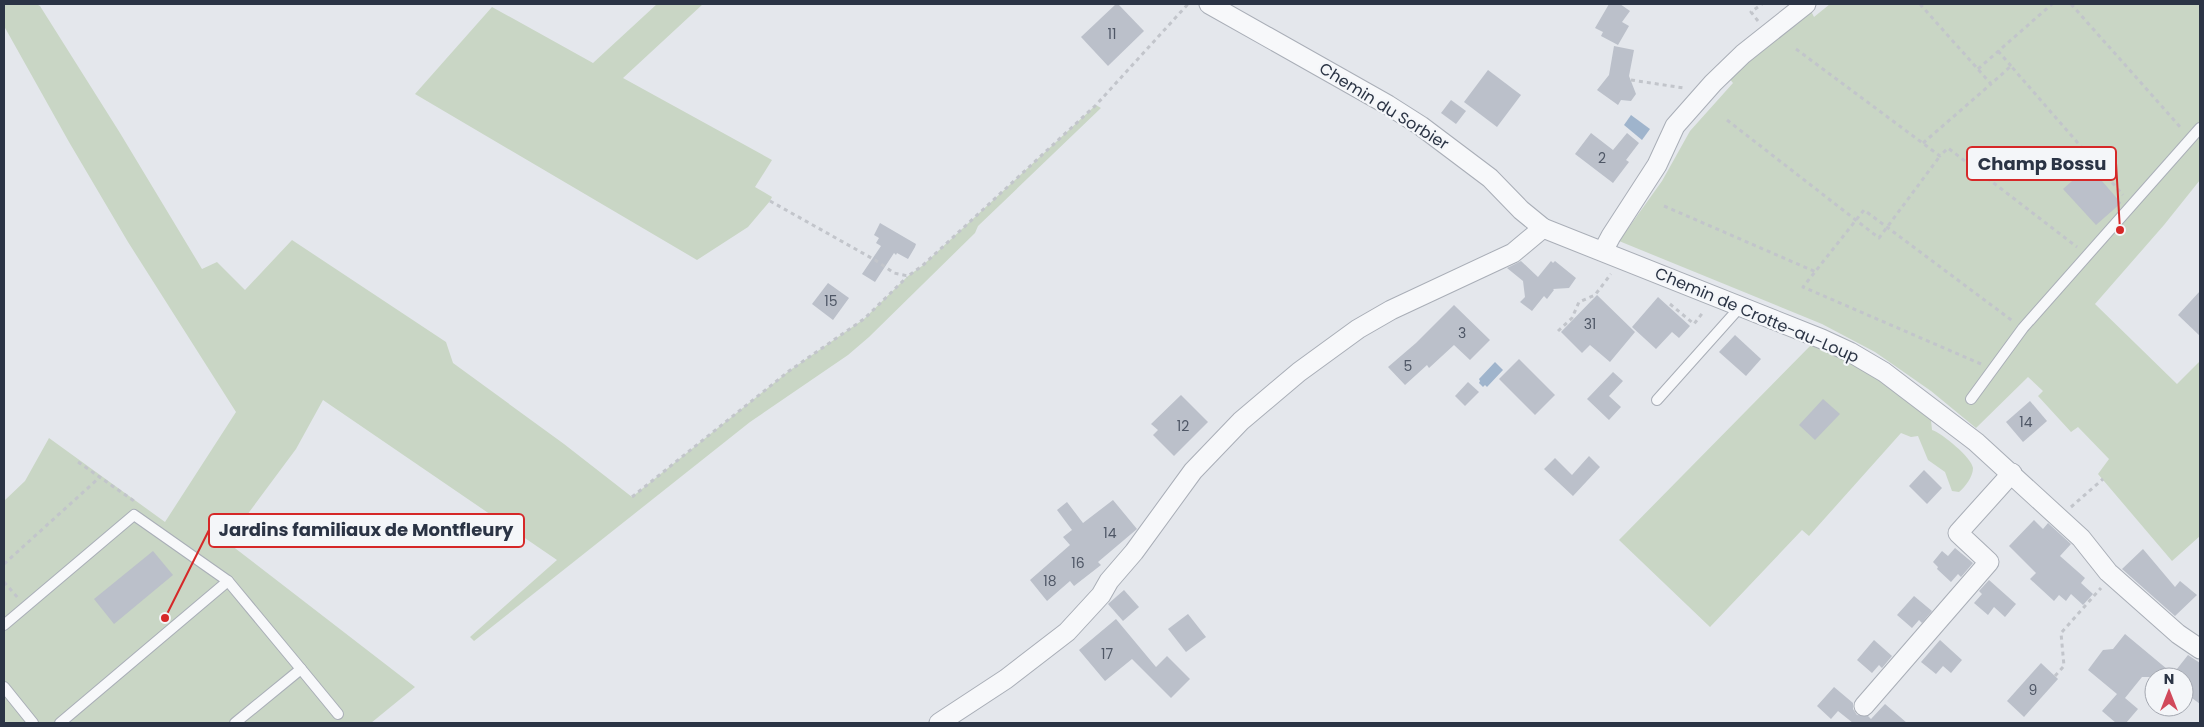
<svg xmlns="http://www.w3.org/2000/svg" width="2204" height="727" font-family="Poppins,sans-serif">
  <rect width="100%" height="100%" fill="#e4e7ec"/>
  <!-- green -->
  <g fill="#c9d6c5">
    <path d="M4 4H36L40 6 120 133 202 269 217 262 245 290 292 240 446 342 453 363 564 444 632 497 789 371 864 319 908 276 922 266 1096 105 1101 108 978 226 975 233 869 337 848 355 750 422 474 641 470 637 557 560 323 400 296 449 227 542 415 687 371 723H4V501L25 481 49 438 165 522 236 412 128 242 69 142 4 26Z"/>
    <path d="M657 4H703L623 78 772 160 755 187 772 197 770 201 748 227 697 260 415 94 492 7 593 63Z"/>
    <path d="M1830 4H2200V180L2164 225 2095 304 2177 384 2200 361V536L2172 561 2098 474 2109 459 2078 427 2071 432 2038 396 2043 391 2028 377 1976 428 1931 391 1875 352 1822 324 1619 241 1662 181 1690 131 1733 83 1728 77 1811 11 1814 17Z"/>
    <path d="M1813 343 1871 373 1919 406 1931 420 1932 430C1942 433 1972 458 1973 468 1973 477 1965 487 1959 492L1952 491 1945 472 1928 460 1918 436 1911 437 1901 433 1809 536 1802 530 1710 627 1619 540Z"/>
  </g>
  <!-- water -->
  <g fill="#9fb4cc">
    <path d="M1631 115 1650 129 1642 140 1624 125Z"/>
    <path d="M1495 362 1503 370 1487 387 1485 385 1483 387 1479 383 1480 381 1479 379Z"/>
  </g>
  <!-- building -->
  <g fill="#bbc0ca">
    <path d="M1116 4H1118L1144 31 1108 66 1081 37Z"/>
    <path d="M1609 4H1620L1630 11 1622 22 1629 26 1618 45 1601 36 1603 32 1595 28Z"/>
    <path d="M1614 46 1634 50 1629 76 1636 94 1631 101 1621 100 1618 105 1597 90 1609 75Z"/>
    <path d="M1488 70 1521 95 1497 127 1464 102Z"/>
    <path d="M1451 100 1466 111 1456 124 1441 113Z"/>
    <path d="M1591 133 1613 150 1627 133 1639 143 1626 160 1629 162 1613 183 1575 154Z"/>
    <path d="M2089 166 2121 203 2096 225 2063 189Z"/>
    <path d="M880 223 916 244 915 247 908 259 897 253 896 255 894 253 875 282 862 274 881 246 876 243 879 238 874 235Z"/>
    <path d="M1521 261 1538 277 1551 261 1553 263 1555 261 1576 278 1569 288 1553 289 1554 290 1547 299 1544 296 1532 311 1520 302 1525 297 1523 281 1507 268Z"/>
    <path d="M828 283 849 298 833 320 812 304Z"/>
    <path d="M2200 291V336L2178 315Z"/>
    <path d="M1597 295 1635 332 1610 362 1590 345 1582 353 1561 332Z"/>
    <path d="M1658 297 1690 326 1679 338 1672 332 1656 349 1632 327Z"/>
    <path d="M1454 305 1490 340 1470 360 1454 345 1429 368 1427 365 1405 385 1388 367 1416 343Z"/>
    <path d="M1735 335 1761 359 1746 376 1719 352Z"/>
    <path d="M1519 359 1555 395 1535 415 1499 379Z"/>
    <path d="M1613 372 1623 381 1609 396 1621 407 1609 420 1587 399Z"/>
    <path d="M1468 382 1479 392 1465 406 1455 396Z"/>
    <path d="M1181 395 1208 422 1174 456 1153 435 1158 430 1151 424Z"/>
    <path d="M1823 399 1840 414 1815 440 1799 425Z"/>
    <path d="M2030 401 2047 421 2023 442 2006 422Z"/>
    <path d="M1589 456 1600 467 1573 496 1544 469 1555 458 1572 475Z"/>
    <path d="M1924 470 1942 488 1927 504 1909 486Z"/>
    <path d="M1113 500 1137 529 1098 562 1101 565 1074 586 1070 581 1047 601 1030 580 1070 545 1063 537 1072 530 1057 510 1067 502 1083 523Z"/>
    <path d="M2034 520 2043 529 2048 523 2071 544 2060 556 2085 578 2081 583 2093 594 2083 605 2071 594 2066 601 2059 595 2054 601 2030 579 2036 573 2009 546Z"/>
    <path d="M1955 548 1973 563 1961 577 1958 574 1951 582 1937 569 1938 567 1933 562 1942 551 1948 556Z"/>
    <path d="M2143 549 2175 587 2180 581 2197 595 2175 616 2122 569Z"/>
    <path d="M153 551 173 575 114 624 94 599Z"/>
    <path d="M1989 580 2016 604 2005 617 1994 607 1988 615 1974 603 1982 594 1979 591Z"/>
    <path d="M1124 590 1139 607 1123 621 1108 604Z"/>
    <path d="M1914 596 1932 611 1922 623 1919 620 1912 628 1897 615Z"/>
    <path d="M1188 614 1206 637 1186 652 1168 629Z"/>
    <path d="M1116 619 1156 667 1167 656 1190 679 1171 698 1132 659 1105 681 1079 650Z"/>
    <path d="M2125 634 2173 674 2188 655 2200 663V704L2184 692V677H2142L2125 698 2138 709 2126 723H2116L2102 711 2117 694 2088 670 2103 650 2113 649Z"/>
    <path d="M1874 640 1892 656 1882 668 1879 665 1872 673 1857 660Z"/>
    <path d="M1940 640 1962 660 1951 673 1943 666 1936 674 1921 662Z"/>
    <path d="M2041 663 2058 679 2024 717 2007 701Z"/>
    <path d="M1834 687 1853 703V709L1857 715 1868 716 1871 719 1885 704 1907 723H1853L1838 711 1831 719 1817 706Z"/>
  </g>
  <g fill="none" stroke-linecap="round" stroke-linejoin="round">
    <!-- lane casing -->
    <g stroke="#a9aeb7" stroke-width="12">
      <g id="lane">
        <path d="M1971 399 2023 328 2200 128"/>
        <path d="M1657 400 1741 306"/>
        <path d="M4 625 134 515 228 581 301 669 235 723"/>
        <path d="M301 669 338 714"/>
        <path d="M4 687 33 723"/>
        <path d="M60 723 228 581"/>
      </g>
    </g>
    <!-- street casing -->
    <g stroke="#a9aeb7" stroke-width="21">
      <g id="street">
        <path d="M1209 4 1388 105 1421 126 1490 178 1521 210 1543 228 1822 339 1850 352 1884 372 1976 442 2081 538 2108 572 2178 634 2200 649"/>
        <path d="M1603 251 1611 236 1657 165 1675 126 1713 83 1743 54 1806 4"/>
        <path d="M1864 706 1989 562 1958 533 2012 473"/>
        <path d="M939 723 1006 679 1067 632 1101 595 1109 581 1134 552 1193 471 1241 421 1299 372 1358 329 1391 310 1513 253 1543 228"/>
      </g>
    </g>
    <!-- path -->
    <g stroke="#c2c5cb" stroke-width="3" stroke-dasharray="4 4" stroke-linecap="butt">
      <path d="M1920 4 1991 84 2011 66 2123 195"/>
      <path d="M2071 4 2182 129"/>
      <path d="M1758 21 1751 12 1762 4"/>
      <path d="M1796 49 1940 156 1948 148 2077 247"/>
      <path d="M1998 51 2011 66"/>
      <path d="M1978 69 2052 4"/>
      <path d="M1631 80 1684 88"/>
      <path d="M1727 120 1879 238 1940 156"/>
      <path d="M1923 143 1991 84"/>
      <path d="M770 201 875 260 894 273 908 276 922 266 1096 105 1188 4"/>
      <path d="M1664 206 1816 272"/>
      <path d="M1670 304 1694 324 1704 311"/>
      <path d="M1558 331 1572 318 1579 302 1595 295 1611 274"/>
      <path d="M1981 364 1803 287 1864 210 2014 322"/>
      <path d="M78 462 134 501"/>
      <path d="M632 497 789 371 864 319 907 277"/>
      <path d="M2071 507 2103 479"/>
      <path d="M4 564 100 477"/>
      <path d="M4 582 18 598"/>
      <path d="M2055 676 2064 666 2061 633 2101 588"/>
    </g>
    <!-- lane -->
    <use href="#lane" stroke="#f7f8fa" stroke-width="10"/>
    <!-- street -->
    <use href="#street" stroke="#f7f8fa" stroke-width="19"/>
  </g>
  <g text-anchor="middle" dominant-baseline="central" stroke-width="4.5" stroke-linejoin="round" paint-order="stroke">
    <!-- number labels -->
    <g font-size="14" fill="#4f5766">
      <text x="1112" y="34">11</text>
      <text x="1602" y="158">2</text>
      <text x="831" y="301">15</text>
      <text x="1590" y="324">31</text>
      <text x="1462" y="333">3</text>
      <text x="1408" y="366">5</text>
      <text x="2026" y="422">14</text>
      <text x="1183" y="426">12</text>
      <text x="1110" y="533">14</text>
      <text x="1078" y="563">16</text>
      <text x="1050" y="581">18</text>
      <text x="1107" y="654">17</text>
      <text x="2033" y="690">9</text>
    </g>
    <!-- street labels -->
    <g font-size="16" fill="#2b3445" stroke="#f4f6f9">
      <text transform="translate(1384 106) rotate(32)">Chemin du Sorbier</text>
      <text transform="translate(1757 315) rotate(23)">Chemin de Crotte-au-Loup</text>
    </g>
  </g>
  <!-- callouts -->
  <path fill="none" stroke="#d62828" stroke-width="2" d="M2120 230L2116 163M165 618L209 530"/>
  <g fill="#d62828" stroke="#f4f6f9" stroke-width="2">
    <circle cx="2120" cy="230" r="5"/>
    <circle cx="165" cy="618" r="5"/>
  </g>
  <g fill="#f4f6f9" stroke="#d62828" stroke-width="2">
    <rect x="1967" y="147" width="149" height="33" rx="5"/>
    <rect x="209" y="514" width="315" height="33" rx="5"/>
  </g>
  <g font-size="18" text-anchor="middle" font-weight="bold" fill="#2b3445">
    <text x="2042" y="170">Champ Bossu</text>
    <text x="366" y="536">Jardins familiaux de Montfleury</text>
  </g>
  <!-- border -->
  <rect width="2204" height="727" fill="none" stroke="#2b3445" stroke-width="10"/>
  <!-- north arrow -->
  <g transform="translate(2169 692)"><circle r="24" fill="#f4f6f9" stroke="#a4a8b1"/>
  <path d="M0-4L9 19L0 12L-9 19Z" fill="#d1495b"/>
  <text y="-8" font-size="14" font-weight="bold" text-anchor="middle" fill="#2b3445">N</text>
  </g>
</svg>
